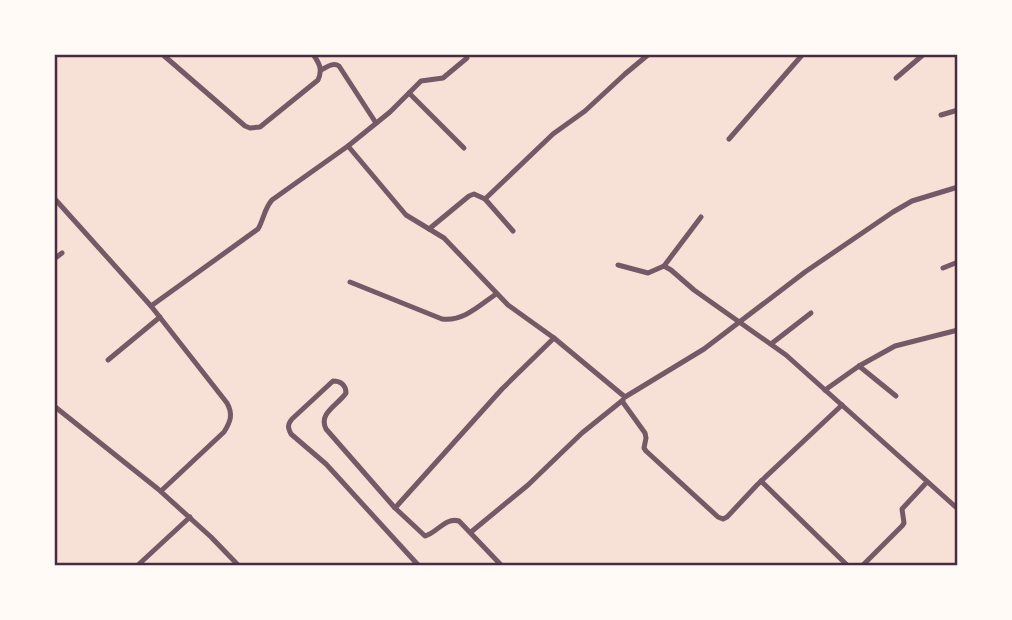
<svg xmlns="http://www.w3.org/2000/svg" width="1012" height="620" font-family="Cabin,sans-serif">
  <rect width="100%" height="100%" fill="#f7e1d7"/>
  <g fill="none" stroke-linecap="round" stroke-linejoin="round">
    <!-- minor -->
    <g stroke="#755966" stroke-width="5">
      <path d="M162 54 245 126 250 128 260 127 318 80C323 69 319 63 313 54"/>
      <path d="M321 70C327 67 333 62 339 66L376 123"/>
      <path d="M896 78 924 54"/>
      <path d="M409 93 464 148"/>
      <path d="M941 115 958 110"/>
      <path d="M729 139 803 54"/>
      <path d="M348 146 390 112 421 81 443 78 467 58"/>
      <path d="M54 198 151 306 258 229C264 219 264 209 272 200L348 146 406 215 444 238 508 305 554 338 625 397 704 349 805 272 893 212 912 201 958 187"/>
      <path d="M485 199 553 134 585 111 625 74 649 54"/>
      <path d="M429 229 469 196 474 194 485 199 513 231"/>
      <path d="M54 259 62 253"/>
      <path d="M618 265 648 273 664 266 671 270 694 290 786 355 958 509"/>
      <path d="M664 266 701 217"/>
      <path d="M943 268 958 262"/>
      <path d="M350 282 442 319C463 322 480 305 496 294"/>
      <path d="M151 306 227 403C233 414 231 421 224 432L161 491"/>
      <path d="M771 344 811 313"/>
      <path d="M108 360 160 317"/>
      <path d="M859 366 896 396"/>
      <path d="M825 390 859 366 895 346 958 330"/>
      <path d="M622 401 645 433 646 438 644 448 646 451 718 517 723 519 727 517 757 485 842 405"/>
      <path d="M54 406 158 489 211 537 239 566"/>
      <path d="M761 481 848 566"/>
      <path d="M395 508 502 389 554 338"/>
      <path d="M471 532 528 485 582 433 623 400"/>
      <path d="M137 566 190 517"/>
      <path d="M419 566 326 464 291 434C288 428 287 425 292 419L333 381C341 381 346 385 346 393 338 405 318 413 326 429L395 508 425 536C437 533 445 517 459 521L502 566"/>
      <path d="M862 566 902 526 904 523 902 509 927 482"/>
    </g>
  </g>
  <!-- border -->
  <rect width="1012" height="620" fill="none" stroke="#fffaf5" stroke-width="112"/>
  <rect x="56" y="56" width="900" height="508" fill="none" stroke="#4a2c40" stroke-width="2.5"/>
</svg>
